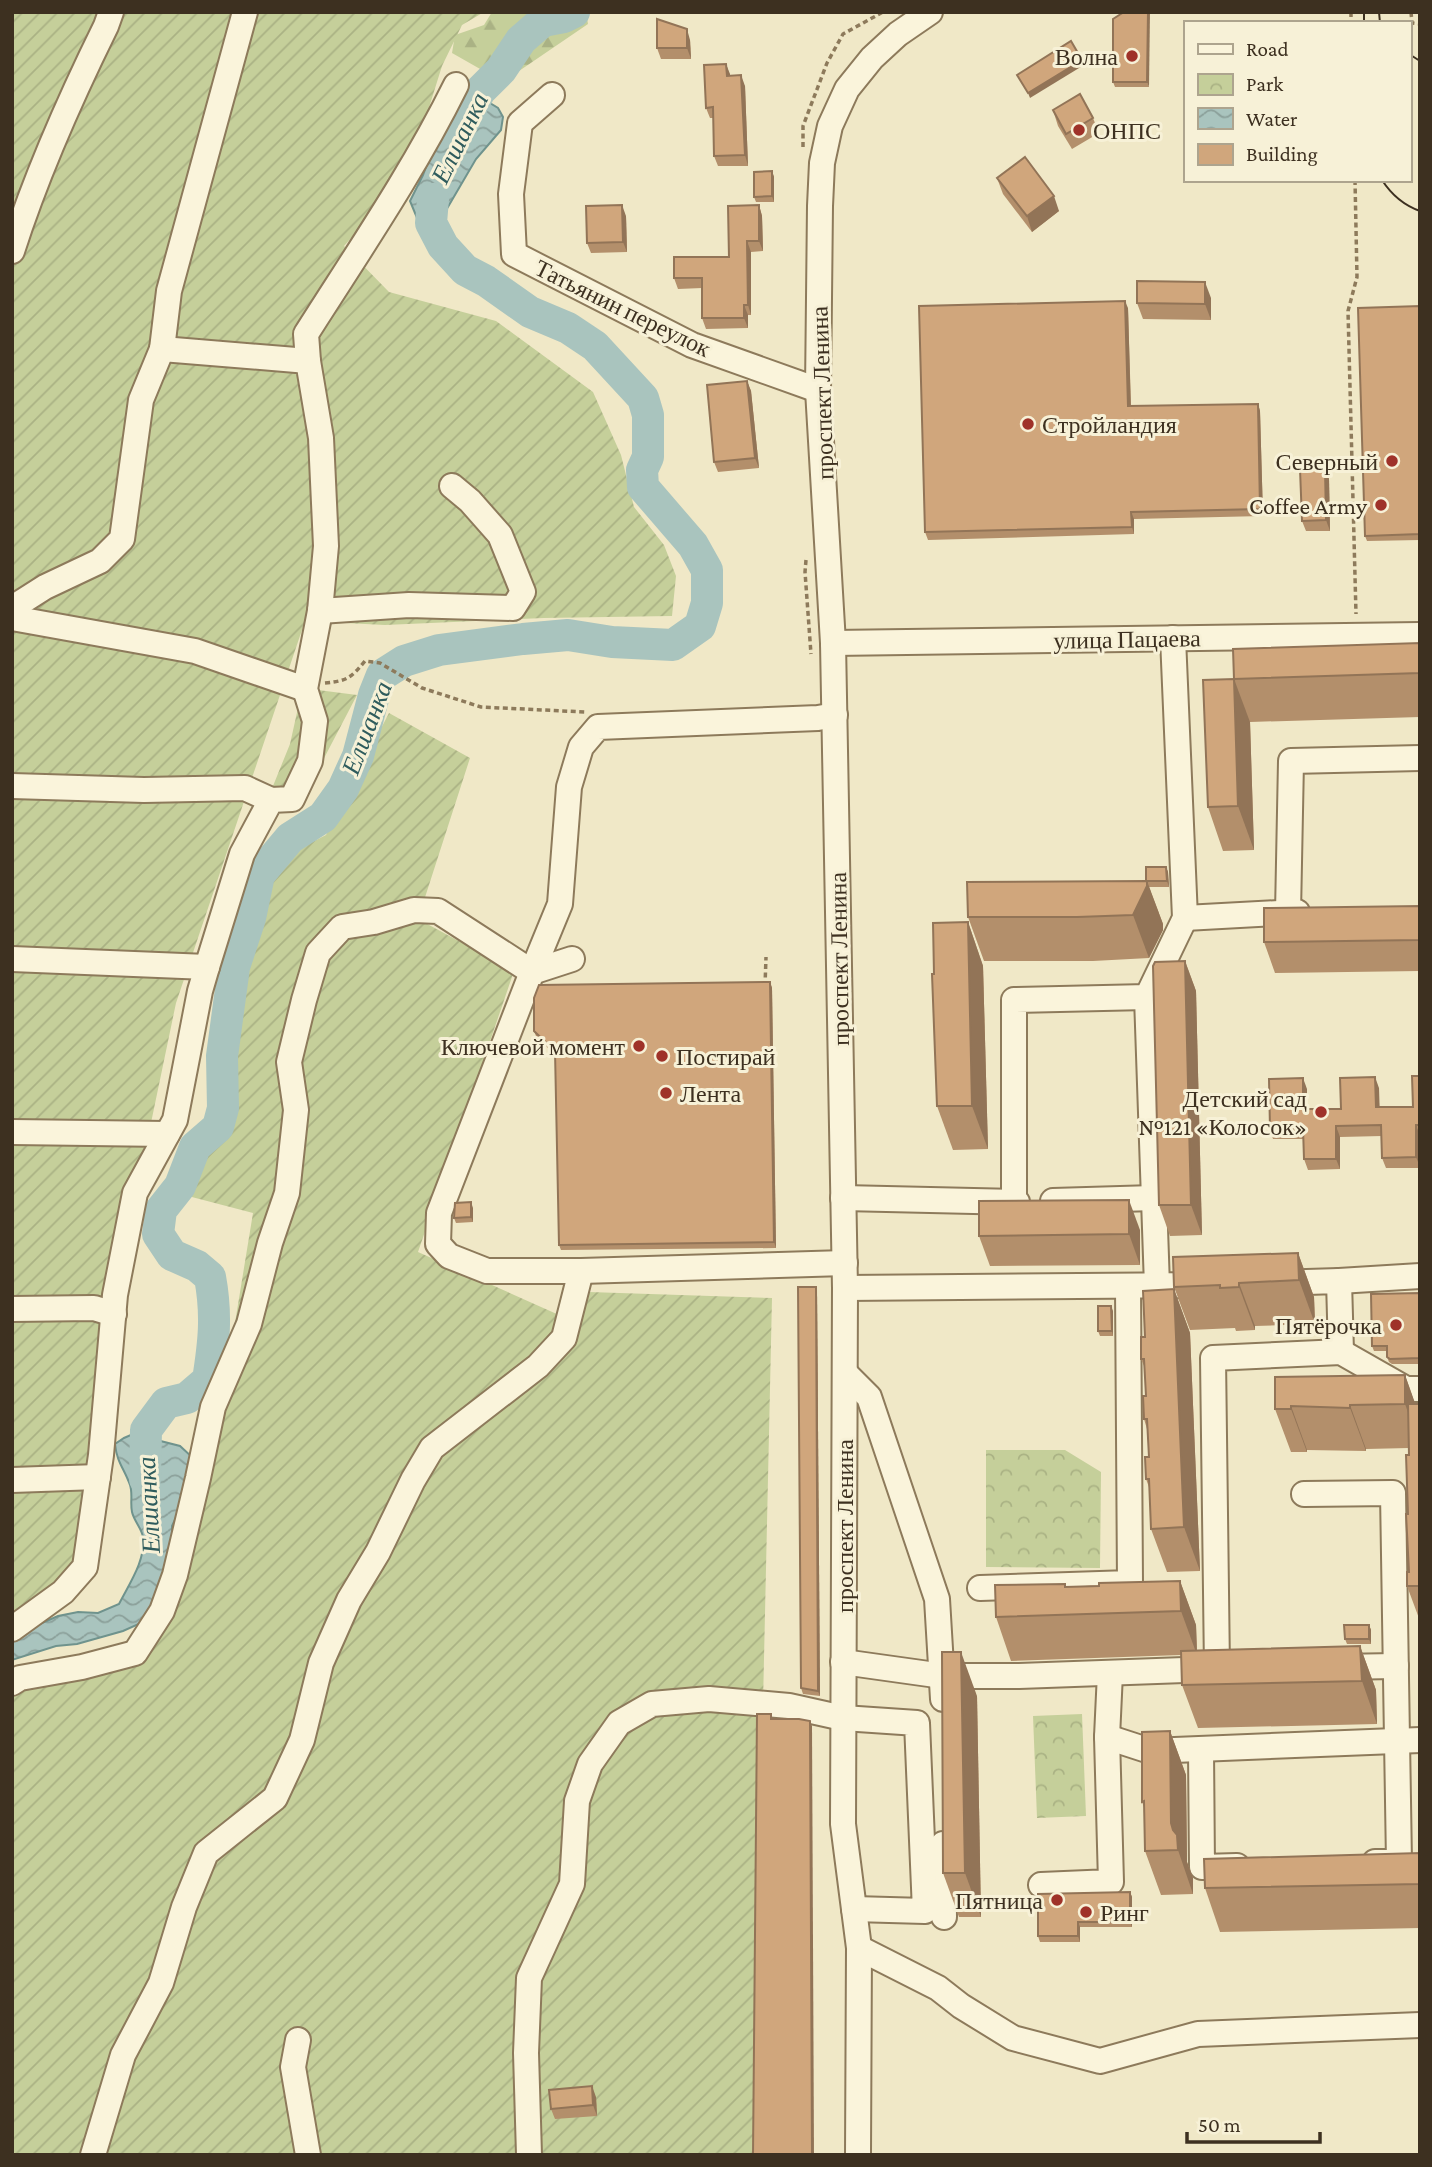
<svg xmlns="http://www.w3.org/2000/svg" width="1432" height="2167" font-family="'Crimson Pro',serif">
  <defs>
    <pattern id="forest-firs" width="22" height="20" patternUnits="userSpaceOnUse" patternTransform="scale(1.75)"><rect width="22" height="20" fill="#c5cf9a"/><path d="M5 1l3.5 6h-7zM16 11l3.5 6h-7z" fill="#aab284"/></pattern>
    <pattern id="park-crowns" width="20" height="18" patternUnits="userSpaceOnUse" patternTransform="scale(1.75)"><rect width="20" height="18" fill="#c5cf9a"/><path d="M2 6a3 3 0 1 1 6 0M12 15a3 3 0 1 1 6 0" fill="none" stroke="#aab284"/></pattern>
    <pattern id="garden-furrows" width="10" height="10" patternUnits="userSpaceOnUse" patternTransform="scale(1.75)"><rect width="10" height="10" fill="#c5cf9a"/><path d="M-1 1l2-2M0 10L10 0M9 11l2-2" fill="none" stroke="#aab284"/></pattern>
    <pattern id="water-waves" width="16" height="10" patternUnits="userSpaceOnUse" patternTransform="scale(1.75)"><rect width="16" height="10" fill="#a9c4be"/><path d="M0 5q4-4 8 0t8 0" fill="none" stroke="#8ba09a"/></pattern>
  </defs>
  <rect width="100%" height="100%" fill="#f0e8c7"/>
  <!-- forest -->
  <path fill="url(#forest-firs)" d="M492 12H586L588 24 503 82 452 53 455 35 484 25Z"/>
  <!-- park -->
  <g fill="url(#park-crowns)">
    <path d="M986 1450H1065L1101 1472 1100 1568 986 1567Z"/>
    <path d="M1082 1714 1086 1816 1037 1818 1033 1716Z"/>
  </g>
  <!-- garden -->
  <g fill="url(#garden-furrows)">
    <path d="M12 12H484L462 25 442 66 421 133 394 190 344 246 389 292 496 321 593 392 621 455 634 507 664 545 676 576 672 616 544 618 385 625 305 621 176 1003 93 1401 99 1543 41 1595 12 1612Z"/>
    <path d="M318 690 357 695 321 764 291 794 273 786 290 744 298 708Z"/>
    <path d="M389 713 470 758 418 919 514 971 418 1252 559 1315 589 1292 772 1298 753 2155H12V1693L28 1683 140 1657 213 1457 253 1213 188 1196 275 861 326 835Z"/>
  </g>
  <!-- water -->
  <g fill="url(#water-waves)" stroke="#6f938d" stroke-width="2">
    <path d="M467 89 498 108 503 117 501 130 476 159 445 212V222L438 238 424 235 410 201 423 175 437 137Z"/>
    <path d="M133 1434 180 1446 192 1457 179 1511 172 1526V1546L159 1604 141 1623 123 1631 77 1644 56 1646 12 1660V1636L58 1616 78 1612 98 1613 119 1604C129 1584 146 1560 143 1537 142 1529 134 1521 132 1512 130 1503 133 1494 130 1485 124 1468 117 1463 115 1444L124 1438Z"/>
  </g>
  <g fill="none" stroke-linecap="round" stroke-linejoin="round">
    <!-- river -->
    <g stroke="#a9c4be" stroke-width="32">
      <path d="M457 134 480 91 501 70 521 40 543 21 564 17 574 12"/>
      <path d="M145 1479 146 1430 166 1403 187 1398 208 1380C214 1342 217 1315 210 1277L197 1266 172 1255 158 1234 161 1210 180 1186 195 1147 218 1127 223 1108 222 1056 234 967 250 918 259 875 290 838 323 817 343 789 358 756 374 695 382 675 404 661 439 650 523 639 568 635 612 642 673 645 700 626 707 603V570L693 545 643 487 642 470 648 457V415L643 398 595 346 568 328 530 312 486 281 465 270 443 246 431 223 433 199"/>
    </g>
    <!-- minor casing -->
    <g stroke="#8d7a5b" stroke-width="28">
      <g id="minor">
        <path d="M552 95 520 123 511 194 514 254 692 345 818 390"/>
        <path d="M12 251C37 173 70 99 106 26L111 12"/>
        <path d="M308 361 306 334C358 252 413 172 456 85"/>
        <path d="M12 608 45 587 100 561 122 539 141 400 162 349 169 291 245 12"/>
        <path d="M320 611 409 605 513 608 523 592 500 535 470 501 452 486"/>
        <path d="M12 618 195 651 305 689"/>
        <path d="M833 643 1420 635"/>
        <path d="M835 715 818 718 598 727 581 747 569 787 560 904 532 972 439 1213 438 1244 449 1256 487 1271H581L845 1263"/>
        <path d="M12 786 144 790 245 788 271 800"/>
        <path d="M1288 913 1291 761 1420 758"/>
        <path d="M1185 918 1297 912"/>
        <path d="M12 959 207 967"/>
        <path d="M1147 997 1157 1286"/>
        <path d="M12 1132 167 1134"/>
        <path d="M843 1198 1017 1202"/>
        <path d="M1053 1201 1154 1198"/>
        <path d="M1014 1202V1000L1147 997 1185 918 1173 638"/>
        <path d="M1339 1281 1420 1276"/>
        <path d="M1274 1283 1339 1281 1341 1352"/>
        <path d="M845 1288 1206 1285"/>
        <path d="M12 1309 94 1308 114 1314"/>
        <path d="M845 1373 869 1397 937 1599 943 1699"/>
        <path d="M12 1480 98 1477"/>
        <path d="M1304 1494 1393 1493 1399 1862H1375"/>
        <path d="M980 1588 1130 1583 1128 1287"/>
        <path d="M12 1629 63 1592 85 1567 101 1455 115 1295 135 1193 175 1120 200 991 207 967 242 854 271 800 292 799 310 761 315 721 305 689 320 611 326 546 321 438 308 361 162 349"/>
        <path d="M843 1662 943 1676H1019L1212 1669"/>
        <path d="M1336 1667 1396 1666"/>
        <path d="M1217 1669 1213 1358 1341 1352 1406 1389H1420"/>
        <path d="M12 1683 20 1678 82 1667 135 1653 162 1611 175 1575 198 1478 213 1407 249 1324 270 1243 287 1193 296 1110 289 1062 304 1000 318 953 342 927 374 922 414 910 438 911 532 972 572 959"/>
        <path d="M1107 1737 1150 1751 1420 1740"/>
        <path d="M1201 1750 1202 1867 1237 1866"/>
        <path d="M943 1844 944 1917"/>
        <path d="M1041 1885 1111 1882 1107 1737 1110 1673"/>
        <path d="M859 1948 938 1988 961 2006 1013 2038 1100 2061 1198 2034 1420 2025"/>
        <path d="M298 2040 293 2067 308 2155"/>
        <path d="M93 2155 123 2055 161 1983 184 1907 206 1853 275 1798 302 1740 321 1663 349 1600 378 1552 413 1480 432 1448 538 1366 564 1338 581 1271"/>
        <path d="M529 2155 526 2053 529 1978 572 1884 577 1801 590 1764 619 1723 652 1704 709 1699 789 1706 843 1718 917 1723 925 1911 854 1909"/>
        <path d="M858 2155 859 1948 843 1824 845 1288 833 643 818 390 820 206 822 163 830 126 847 89 872 58 898 34 930 12"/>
      </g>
    </g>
    <!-- path -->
    <g stroke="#8d7a5b" stroke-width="3.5" stroke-dasharray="5 3.5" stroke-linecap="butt">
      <path d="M1351 12V23"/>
      <path d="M1411 12 1412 23 1420 24"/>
      <path d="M803 147V126L827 63 843 34 883 12"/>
      <path d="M1355 180 1357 277 1348 311 1356 614"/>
      <path d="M806 560 805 572 811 654"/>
      <path d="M325 683C347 681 351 678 365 661L380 663 422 688 481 707 585 712"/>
      <path d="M765 986 766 957"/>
    </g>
    <!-- minor -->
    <use href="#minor" stroke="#faf4db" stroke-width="24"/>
    <!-- tram -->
    <g stroke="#3d3020" stroke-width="2">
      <path d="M1364 12V23"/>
      <path d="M1379 12 1380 23"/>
      <path d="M1409 54 1420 61"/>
      <path d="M1382 180C1391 194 1403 205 1420 211"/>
    </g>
  </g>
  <!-- wall -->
  <g fill="#b38f6b">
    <path d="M1124 12 1149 87H1115L1113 82Z"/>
    <path d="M690 40 691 59H661L657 48Z"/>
    <path d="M726 64 730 76 745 86 748 166H718L714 156 713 118H710L706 108Z"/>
    <path d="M1053 110 1093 118 1099 133 1072 149 1058 126Z"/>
    <path d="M772 171 774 177V202H756L754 197Z"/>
    <path d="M997 178 1059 211 1032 232 1003 194Z"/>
    <path d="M759 205 762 216 763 251 751 252V315H748V328L706 329 702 318V288L678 289 674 278 729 257Z"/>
    <path d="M626 216 627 252 591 253 587 243Z"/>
    <path d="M1211 298V320L1143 319 1137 303Z"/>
    <path d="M1420 306V540L1367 541 1365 536Z"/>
    <path d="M1128 308 1131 406 1258 404 1260 411 1263 516 1134 519V534L928 540 925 532Z"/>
    <path d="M747 381 751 391 759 468 718 472 714 462Z"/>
    <path d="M1325 468 1329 479 1330 531H1306L1302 521Z"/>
    <path d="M1420 643V717L1250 722 1254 850 1223 851 1208 807 1234 679Z"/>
    <path d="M1166 867 1168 872 1169 887H1149L1163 924V930L1149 958 1093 961H984L968 917 1146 881Z"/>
    <path d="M1420 906V971L1275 973 1264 942Z"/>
    <path d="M968 922 983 966 988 1149 953 1150 937 1106 934 974Z"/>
    <path d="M1185 961 1196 991 1202 1235 1170 1236 1159 1205Z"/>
    <path d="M770 982 772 988 776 1248 561 1250 559 1245 555 1055 536 1036 534 1031Z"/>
    <path d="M1420 1076V1168H1386L1382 1158V1136L1340 1137V1169L1308 1170 1304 1159 1303 1139H1273L1270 1129 1307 1089V1109H1341L1379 1088V1107H1413Z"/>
    <path d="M473 1208V1222L456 1223 454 1218Z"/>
    <path d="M1140 1230V1265L990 1266 979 1236Z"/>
    <path d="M1298 1253 1314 1297 1315 1324 1255 1326V1330L1236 1331 1235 1328 1190 1330 1174 1287Z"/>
    <path d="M1174 1289 1190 1333 1200 1571 1167 1572 1151 1529 1149 1487 1146 1479 1149 1457 1147 1429 1144 1419 1146 1396 1145 1368 1141 1359 1145 1337Z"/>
    <path d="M817 1292 820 1696 803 1694 801 1688Z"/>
    <path d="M1420 1293V1364H1392L1389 1362 1387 1357V1351H1374L1372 1346Z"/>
    <path d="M1113 1311V1336H1100L1098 1331Z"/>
    <path d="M1405 1375 1415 1404H1420V1621L1407 1586 1409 1572V1448L1366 1449V1451L1307 1450V1452H1291L1275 1409Z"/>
    <path d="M1180 1581 1196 1625 1197 1650 1360 1646 1376 1690 1377 1724 1198 1728 1182 1685 1181 1655 1011 1661 996 1617 1066 1587Z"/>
    <path d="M1369 1625 1371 1630V1644H1347L1345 1639Z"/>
    <path d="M977 1696 981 1917H959L943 1873Z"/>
    <path d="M1170 1731 1186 1775 1187 1862 1193 1878V1894L1161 1895 1145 1851 1144 1807 1142 1802Z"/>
    <path d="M1420 1853V1928L1220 1932 1205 1888Z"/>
    <path d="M1130 1892 1132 1897V1927H1080V1942H1040L1038 1936Z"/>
    <path d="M596 2097 597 2116 555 2119 551 2109Z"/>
  </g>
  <!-- shaded-wall -->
  <g fill="#927457">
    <path d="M1148 12H1150L1149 87 1147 82Z"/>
    <path d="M687 29 690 40 691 59 687 48Z"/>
    <path d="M1082 60 1084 65 1030 98 1028 93Z"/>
    <path d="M726 64 730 74V86L727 76Z"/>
    <path d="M741 75 745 86 748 166 745 155Z"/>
    <path d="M772 171 774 177V202L772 196Z"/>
    <path d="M1054 196 1059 211 1032 232 1027 216Z"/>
    <path d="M622 205 626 216 627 252 623 242Z"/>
    <path d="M759 205 762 216 763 251 759 241Z"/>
    <path d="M747 241 751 252V315L748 305Z"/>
    <path d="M1205 282 1211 298V320L1205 304Z"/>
    <path d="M1125 301 1128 308 1131 414 1128 406Z"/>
    <path d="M744 305 748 315V328L744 318Z"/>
    <path d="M747 381 751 391 759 468 755 458Z"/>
    <path d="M1258 404 1260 411 1263 516 1260 509Z"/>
    <path d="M1325 468 1329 479 1330 531 1326 520Z"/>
    <path d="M1131 512 1134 519V534L1132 527Z"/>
    <path d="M1234 679 1250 722 1254 850 1238 806Z"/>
    <path d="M1166 867 1168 872 1169 887 1167 881Z"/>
    <path d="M1147 881 1163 924V930L1149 958 1133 915Z"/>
    <path d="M968 922 983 966 988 1149 972 1106Z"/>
    <path d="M1185 961 1196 991 1202 1235 1191 1205Z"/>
    <path d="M770 982 772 988 776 1248 774 1242Z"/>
    <path d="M1375 1077 1379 1088 1380 1118 1376 1107Z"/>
    <path d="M1303 1078 1307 1089V1120L1303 1109Z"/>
    <path d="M1416 1125 1420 1136V1167L1416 1157Z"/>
    <path d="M1336 1126 1340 1137V1169L1336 1159Z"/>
    <path d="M1129 1200 1140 1230V1265L1129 1234Z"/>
    <path d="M471 1202 473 1208V1222L471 1217Z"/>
    <path d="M1298 1253 1314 1297 1315 1324 1299 1280Z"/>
    <path d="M1239 1283 1255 1326V1330L1239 1287Z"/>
    <path d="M816 1287 817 1292 820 1696 818 1691Z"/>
    <path d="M1174 1289 1190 1333 1200 1571 1184 1527Z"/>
    <path d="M1111 1306 1113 1311V1336L1112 1331Z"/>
    <path d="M1405 1375 1420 1417V1445L1405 1404Z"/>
    <path d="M1350 1405 1366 1449V1451L1350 1408Z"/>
    <path d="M1291 1406 1307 1450V1452L1291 1409Z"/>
    <path d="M1180 1581 1196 1625 1197 1655 1181 1611Z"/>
    <path d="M1369 1625 1371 1630V1644L1369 1639Z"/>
    <path d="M1360 1646 1376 1690 1377 1724 1362 1681Z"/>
    <path d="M961 1652 977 1696 981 1917 965 1873Z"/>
    <path d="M810 1721 812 1726 814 2155H812Z"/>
    <path d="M1170 1731 1186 1775 1187 1862 1193 1878V1894L1178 1850 1171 1823Z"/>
    <path d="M1130 1892 1132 1897V1927L1130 1922Z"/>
    <path d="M1078 1922 1080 1927V1942L1078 1936Z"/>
    <path d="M592 2086 596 2097 597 2116 593 2105Z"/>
  </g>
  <!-- building -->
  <g fill="#d0a67c" stroke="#927457" stroke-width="2">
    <path d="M1124 12H1148L1147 82H1113V19Z"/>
    <path d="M657 19 687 29V48H657Z"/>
    <path d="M1071 41 1082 60 1028 93 1017 75Z"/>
    <path d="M726 64 727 76 741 75 745 155 714 156 713 107 706 108 704 65Z"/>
    <path d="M1080 94 1093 118 1066 134 1053 110Z"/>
    <path d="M1025 157 1054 196 1027 216 997 178Z"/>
    <path d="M772 171V196L754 197V172Z"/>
    <path d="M622 205 623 242 587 243 586 206Z"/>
    <path d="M759 205V241H747L748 305H744V318H702V278H674V257H729L728 206Z"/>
    <path d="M1137 281 1205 282V304L1137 303Z"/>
    <path d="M1125 301 1128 406 1258 404 1260 509 1131 512 1132 527 925 532 919 306Z"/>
    <path d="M1420 306V534L1365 536 1358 308Z"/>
    <path d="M747 381 755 458 714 462 707 385Z"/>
    <path d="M1325 468 1326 520 1302 521 1300 469Z"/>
    <path d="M1420 643V673L1234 679 1233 649Z"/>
    <path d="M1234 679 1238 806 1208 807 1203 680Z"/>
    <path d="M1146 867H1166L1167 881H1146Z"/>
    <path d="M1147 881V886L1133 915 1077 917H968L967 882Z"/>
    <path d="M1420 906V940L1264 942V908Z"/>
    <path d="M968 922 972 1106H937L932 974H934L933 923Z"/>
    <path d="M1185 961 1191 1205H1159L1153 966 1155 962Z"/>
    <path d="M770 982 774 1242 559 1245 555 1051 534 1031V998L539 985Z"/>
    <path d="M1412 1076H1420V1125H1416V1157L1382 1158 1381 1125 1336 1126V1159H1304L1303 1128 1270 1129 1269 1079 1303 1078V1109H1341L1340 1078 1375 1077 1376 1107H1413Z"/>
    <path d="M1129 1200V1234L979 1236V1201Z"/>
    <path d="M471 1202V1217L454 1218 455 1203Z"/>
    <path d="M1298 1253 1299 1280 1239 1283V1287L1220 1288V1285L1174 1287 1173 1257Z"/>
    <path d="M798 1287H816L818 1691 801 1688Z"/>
    <path d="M1174 1289 1184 1527 1151 1529 1149 1479H1146L1145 1457H1149L1147 1419H1144L1143 1396H1146L1144 1359H1141V1337H1145L1143 1291Z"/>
    <path d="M1420 1293V1358L1390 1359 1387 1357V1346H1372L1371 1294Z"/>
    <path d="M1098 1306H1111L1112 1331H1098Z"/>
    <path d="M1405 1375V1404L1350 1405V1408L1291 1406V1409H1275V1377Z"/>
    <path d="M1408 1404H1420V1586H1407V1572H1409L1406 1514H1408L1406 1455H1409Z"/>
    <path d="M1180 1581 1181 1611 996 1617 995 1585 1065 1584V1587L1099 1586V1583Z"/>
    <path d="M1344 1625H1369V1639H1345Z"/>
    <path d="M1360 1646 1362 1681 1182 1685 1181 1651Z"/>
    <path d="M942 1652H961L965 1873H943Z"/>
    <path d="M757 1714H771V1719H799L810 1721 812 2155H753Z"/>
    <path d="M1170 1731 1171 1823 1173 1830 1177 1835 1178 1850 1145 1851 1144 1801 1142 1802V1732Z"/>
    <path d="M1420 1853V1884L1205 1888 1204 1859Z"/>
    <path d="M1130 1892V1922H1078V1936H1038V1894Z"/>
    <path d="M592 2086 593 2105 551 2109 549 2090Z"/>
  </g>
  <!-- markers -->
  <g fill="#9f3229" stroke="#f7f1d7" stroke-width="2.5">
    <circle cx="1132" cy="56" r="7"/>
    <circle cx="1079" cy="130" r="7"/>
    <circle cx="1028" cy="424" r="7"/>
    <circle cx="1392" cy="461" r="7"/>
    <circle cx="1381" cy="505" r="7"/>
    <circle cx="639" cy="1046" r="7"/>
    <circle cx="662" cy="1056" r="7"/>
    <circle cx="666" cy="1093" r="7"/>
    <circle cx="1321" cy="1112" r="7"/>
    <circle cx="1396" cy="1325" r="7"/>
    <circle cx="1057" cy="1900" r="7"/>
    <circle cx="1086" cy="1912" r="7"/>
  </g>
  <g text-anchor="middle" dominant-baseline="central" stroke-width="6" stroke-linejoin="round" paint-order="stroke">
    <!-- poi labels -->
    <g font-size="24" fill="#3d3020" stroke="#f7f1d7" text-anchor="end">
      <text x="1118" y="56">Волна</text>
      <text x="1093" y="130" text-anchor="start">ОНПС</text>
      <text x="1042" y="424" text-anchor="start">Стройландия</text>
      <text x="1378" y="461">Северный</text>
      <text x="1367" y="505">Coffee Army</text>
      <text x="625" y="1046">Ключевой момент</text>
      <text x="676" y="1056" text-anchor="start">Постирай</text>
      <text x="680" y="1093" text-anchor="start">Лента</text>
      <text x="1307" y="1098">Детский сад<tspan x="1307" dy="28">№121 «Колосок»</tspan></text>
      <text x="1382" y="1325">Пятёрочка</text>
      <text x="1043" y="1900">Пятница</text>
      <text x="1100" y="1912" text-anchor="start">Ринг</text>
    </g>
    <!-- street labels -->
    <g font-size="24" fill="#3d3020" stroke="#f7f1d7">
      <text transform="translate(623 308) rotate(26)">Татьянин переулок</text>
      <text transform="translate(822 393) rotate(-92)">проспект Ленина</text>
      <text transform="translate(1127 639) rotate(-1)">улица Пацаева</text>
      <text transform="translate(839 959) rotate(-91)">проспект Ленина</text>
      <text transform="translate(844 1526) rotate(-90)">проспект Ленина</text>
    </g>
    <!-- water labels -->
    <g font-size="26" font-style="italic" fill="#2f5c5d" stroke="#f7f1d7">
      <text transform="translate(460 138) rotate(-64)">Елшанка</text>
      <text transform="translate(367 728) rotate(-69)">Елшанка</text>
      <text transform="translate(149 1505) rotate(-93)">Елшанка</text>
    </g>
  </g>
  <!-- border -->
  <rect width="1432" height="2167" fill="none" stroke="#3d3020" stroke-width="28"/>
  <!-- legend -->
  <rect x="1184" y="21" width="228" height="161" fill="#f7f1d7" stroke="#ada48e" stroke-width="2"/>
  <rect x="1198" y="44" width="35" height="10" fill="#faf4db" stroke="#ada48e" stroke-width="2"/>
  <text x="1246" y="56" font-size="21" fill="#3d3020">Road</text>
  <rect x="1198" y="74" width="35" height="21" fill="url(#park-crowns)" stroke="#ada48e" stroke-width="2"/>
  <text x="1246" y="91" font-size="21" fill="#3d3020">Park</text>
  <rect x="1198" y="108" width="35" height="21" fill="url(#water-waves)" stroke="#ada48e" stroke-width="2"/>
  <text x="1246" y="126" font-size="21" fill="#3d3020">Water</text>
  <rect x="1198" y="144" width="35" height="21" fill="#d0a67c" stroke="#ada48e" stroke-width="2"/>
  <text x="1246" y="161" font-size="21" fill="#3d3020">Building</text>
  <!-- scale -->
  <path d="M1187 2132v10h133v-10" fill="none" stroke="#3d3020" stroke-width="3.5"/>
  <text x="1198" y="2132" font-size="21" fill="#3d3020" stroke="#f7f1d7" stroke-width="5" paint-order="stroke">50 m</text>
</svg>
